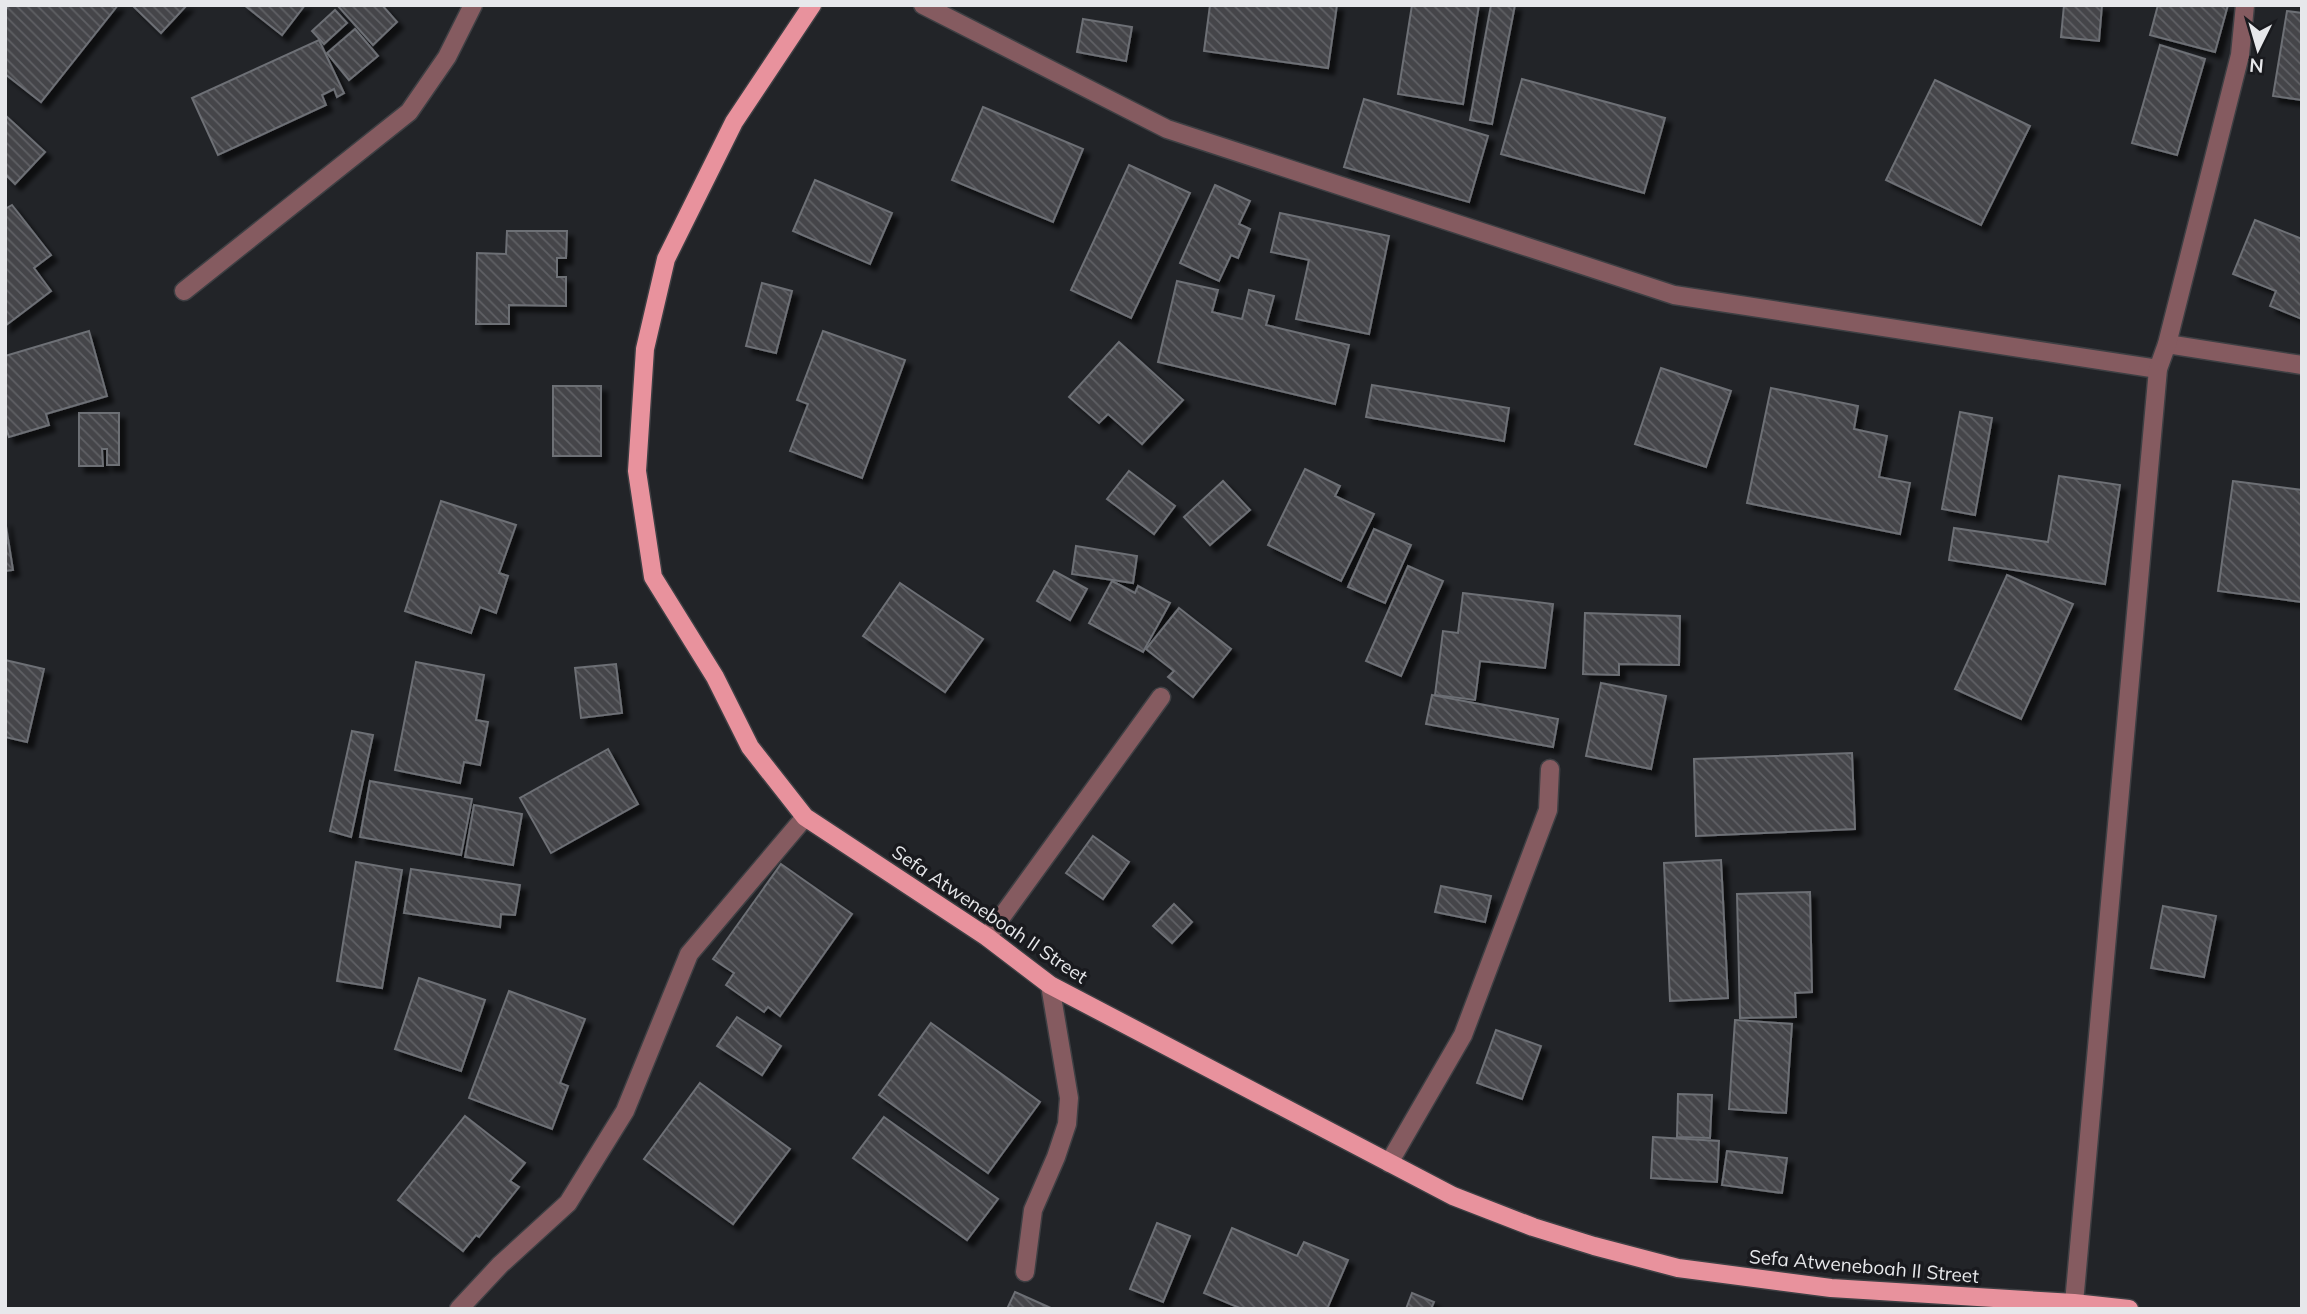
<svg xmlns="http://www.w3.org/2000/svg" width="2307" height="1314" font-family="Mulish,sans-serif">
  <defs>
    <pattern id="building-back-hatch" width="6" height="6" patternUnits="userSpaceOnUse" patternTransform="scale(1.75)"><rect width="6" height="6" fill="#44454a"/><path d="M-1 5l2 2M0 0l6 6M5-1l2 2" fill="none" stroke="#5f6064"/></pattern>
    <filter id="shadow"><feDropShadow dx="6" dy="6" stdDeviation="2" flood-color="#0009"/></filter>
  </defs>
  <rect width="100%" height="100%" fill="#222428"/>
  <!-- building -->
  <g fill="url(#building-back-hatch)" stroke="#6d6f75" stroke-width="2" filter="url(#shadow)">
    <path d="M9 5H118L41 102 5 74V11Z"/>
    <path d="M132 5H187L161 33Z"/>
    <path d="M244 5H305L282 35Z"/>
    <path d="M337 5H382L397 22 373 45Z"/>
    <path d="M1210 5H1337L1328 68 1204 51Z"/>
    <path d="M1412 5H1479L1463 104 1398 94Z"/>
    <path d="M1491 5H1515L1492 124 1470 120Z"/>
    <path d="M2064 5H2102L2099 41 2061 37Z"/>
    <path d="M2158 5H2228L2215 52 2150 35Z"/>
    <path d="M335 10 347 23 324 44 312 31Z"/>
    <path d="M2287 11 2302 13V100L2273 96Z"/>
    <path d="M1083 19 1132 27 1126 61 1077 52Z"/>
    <path d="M355 29 378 56 349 80 327 53Z"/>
    <path d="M319 40 344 93 337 97 334 89 322 95 326 105 218 155 192 98Z"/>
    <path d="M2160 45 2205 59 2177 155 2132 143Z"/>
    <path d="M1522 79 1665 118 1644 193 1501 154Z"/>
    <path d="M1935 80 2030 126 1981 225 1886 180Z"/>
    <path d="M1364 99 1488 136 1469 202 1344 167Z"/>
    <path d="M983 107 1083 149 1053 222 952 180Z"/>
    <path d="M5 115 45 152 15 184 5 174Z"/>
    <path d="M1129 165 1190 193 1131 318 1071 290Z"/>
    <path d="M815 180 892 213 870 264 793 231Z"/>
    <path d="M1215 185 1250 201 1239 224 1250 229 1238 258 1231 255 1219 281 1180 263Z"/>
    <path d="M12 205 51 255 34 268 51 291 5 326V209Z"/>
    <path d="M1280 213 1389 236 1369 334 1296 319 1309 260 1271 252Z"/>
    <path d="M2255 220 2302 239V319L2270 306 2276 291 2233 274Z"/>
    <path d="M507 231H567L566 258H557V277H566V306L509 305V324H476L477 253 506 254Z"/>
    <path d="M1177 281 1218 290 1212 312 1242 319 1249 290 1274 296 1266 325 1349 345 1335 404 1158 362Z"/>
    <path d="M762 283 792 291 776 353 746 346Z"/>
    <path d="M89 331 107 396 46 414 49 425 9 437 5 425V356Z"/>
    <path d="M823 331 905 360 862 478 790 451 808 404 797 400Z"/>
    <path d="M1119 342 1183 400 1142 444 1108 414 1099 423 1069 397Z"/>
    <path d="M1661 368 1731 391 1706 467 1635 444Z"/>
    <path d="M1372 385 1509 408 1504 441 1366 417Z"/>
    <rect x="553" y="386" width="48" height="70"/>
    <path d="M1771 388 1858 406 1854 429 1887 436 1879 477 1910 483 1900 534 1747 503Z"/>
    <path d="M1960 412 1992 418 1975 515 1942 509Z"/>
    <path d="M79 413H119V465H107V449H102L103 466H79Z"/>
    <path d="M1305 469 1340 486 1335 496 1374 514 1341 581 1268 545Z"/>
    <path d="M1129 471 1175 506 1154 534 1107 499Z"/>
    <path d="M2059 476 2120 485 2105 584 1949 560 1954 528 2048 542Z"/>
    <path d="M1223 481 1250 510 1210 545 1184 517Z"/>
    <path d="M2233 481 2302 490V602L2218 591Z"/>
    <path d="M441 501 516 525 499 573 508 576 496 613 480 607 471 633 405 611Z"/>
    <path d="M5 520 13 570 5 571Z"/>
    <path d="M1374 529 1411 545 1385 603 1348 587Z"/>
    <path d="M1076 546 1137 556 1133 583 1072 574Z"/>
    <path d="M1408 566 1443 581 1401 676 1366 661Z"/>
    <path d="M1054 571 1087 589 1070 620 1037 601Z"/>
    <path d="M2007 575 2073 604 2021 719 1955 689Z"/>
    <path d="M1112 581 1135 593 1138 586 1170 603 1143 652 1089 623Z"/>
    <path d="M900 583 983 639 945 692 863 636Z"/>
    <path d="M1463 593 1553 604 1545 668 1480 661 1475 700 1435 695 1443 631 1458 633Z"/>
    <path d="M1179 608 1231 649 1193 697 1168 677 1174 671 1146 649Z"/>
    <path d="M1585 613 1680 616 1679 665 1619 664V675L1583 674Z"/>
    <path d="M5 660 44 669 27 742 5 737Z"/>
    <path d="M416 662 484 675 476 720 488 722 480 765 464 762 460 783 395 770Z"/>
    <path d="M616 664 622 713 581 718 575 668Z"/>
    <path d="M1601 683 1666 696 1651 769 1586 756Z"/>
    <path d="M1432 695 1558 719 1553 747 1426 724Z"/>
    <path d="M352 731 373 735 351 837 330 831Z"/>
    <path d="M608 749 638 804 551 853 520 798Z"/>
    <path d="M1852 753 1855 829 1696 836 1694 759Z"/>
    <path d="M370 781 472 799 461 855 360 837Z"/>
    <path d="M474 805 522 814 513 865 465 857Z"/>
    <path d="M1093 836 1129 862 1103 899 1066 873Z"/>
    <path d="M1721 860 1728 998 1670 1001 1664 863Z"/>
    <path d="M356 862 402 870 382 988 337 981Z"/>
    <path d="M781 864 852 914 780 1016 768 1007 764 1012 726 985 734 973 713 959Z"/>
    <path d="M411 869 520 885 515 915 501 914 500 927 404 913Z"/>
    <path d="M1441 886 1491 896 1485 922 1435 912Z"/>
    <path d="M1810 892 1812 992 1795 993 1796 1017 1740 1018 1737 894Z"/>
    <path d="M1174 904 1192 922 1172 943 1153 926Z"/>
    <path d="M2163 906 2216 916 2204 977 2151 968Z"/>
    <path d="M419 978 485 1000 461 1071 395 1049Z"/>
    <path d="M509 991 585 1019 560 1083 568 1086 552 1129 469 1098Z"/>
    <path d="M737 1017 781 1046 762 1075 717 1046Z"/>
    <path d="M1735 1020 1792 1024 1786 1113 1729 1109Z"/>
    <path d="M931 1023 1040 1102 988 1173 879 1095Z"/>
    <path d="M1496 1030 1541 1046 1522 1099 1477 1083Z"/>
    <path d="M700 1083 790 1149 733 1224 644 1159Z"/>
    <path d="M1678 1094 1712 1095 1710 1138 1677 1137Z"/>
    <path d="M465 1116 525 1163 510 1181 519 1187 479 1237 476 1235 463 1251 398 1200Z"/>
    <path d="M884 1117 998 1199 967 1240 853 1158Z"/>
    <path d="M1653 1137 1719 1141 1717 1182 1651 1178Z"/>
    <path d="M1727 1151 1787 1158 1782 1193 1722 1185Z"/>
    <path d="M1157 1223 1190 1236 1163 1302 1130 1289Z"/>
    <path d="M1232 1228 1297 1256 1304 1242 1348 1260 1327 1309H1242L1204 1293Z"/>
    <path d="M1015 1292 1053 1309H1007Z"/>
    <path d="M1412 1293 1434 1302 1431 1309H1406Z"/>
  </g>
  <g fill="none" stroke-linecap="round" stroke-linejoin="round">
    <!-- street casing -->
    <g stroke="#3e3f43" stroke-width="21">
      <g id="street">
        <path d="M923 5 1167 129 1674 295 2158 369"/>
        <path d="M184 291 409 112 447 57 473 5"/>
        <path d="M2167 344 2302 365"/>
        <path d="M987 937 1161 697"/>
        <path d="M1389 1163 1463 1035 1548 810 1550 769"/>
        <path d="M1025 1272 1033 1210 1056 1157 1067 1124 1069 1098 1050 985"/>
        <path d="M2074 1303 2158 369 2167 344 2240 55 2245 5"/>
        <path d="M459 1309 500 1265 568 1203 625 1111 689 954 805 817"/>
      </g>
    </g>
    <!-- primary casing -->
    <g stroke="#3e3f43" stroke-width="21">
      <path id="primary" d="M812 5 734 122 666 259 645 349 637 471 653 577 715 677 750 747 805 817 987 937 1050 985 1453 1196 1533 1227 1594 1246 1678 1268 1831 1288 2074 1303 2129 1309"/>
    </g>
    <!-- street -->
    <use href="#street" stroke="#855b60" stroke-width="18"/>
    <!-- primary -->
    <use href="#primary" stroke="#e8929d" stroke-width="18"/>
  </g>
  <g text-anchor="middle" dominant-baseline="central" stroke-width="7" stroke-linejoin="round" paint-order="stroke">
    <!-- street labels -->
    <g font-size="19" fill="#e7e8eb" stroke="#191a1e">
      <text transform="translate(990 914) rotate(34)">Sefa Atweneboah II Street</text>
      <text transform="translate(1864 1266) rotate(5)">Sefa Atweneboah II Street</text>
    </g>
  </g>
  <!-- border -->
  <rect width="2307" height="1314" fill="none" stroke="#e7e8eb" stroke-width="14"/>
  <!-- north arrow -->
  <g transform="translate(2258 49) rotate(185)" stroke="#191a1e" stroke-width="5" paint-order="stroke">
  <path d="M0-5L12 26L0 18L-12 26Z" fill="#e7e8eb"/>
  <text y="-10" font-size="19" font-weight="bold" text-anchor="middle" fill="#e7e8eb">N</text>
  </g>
</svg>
